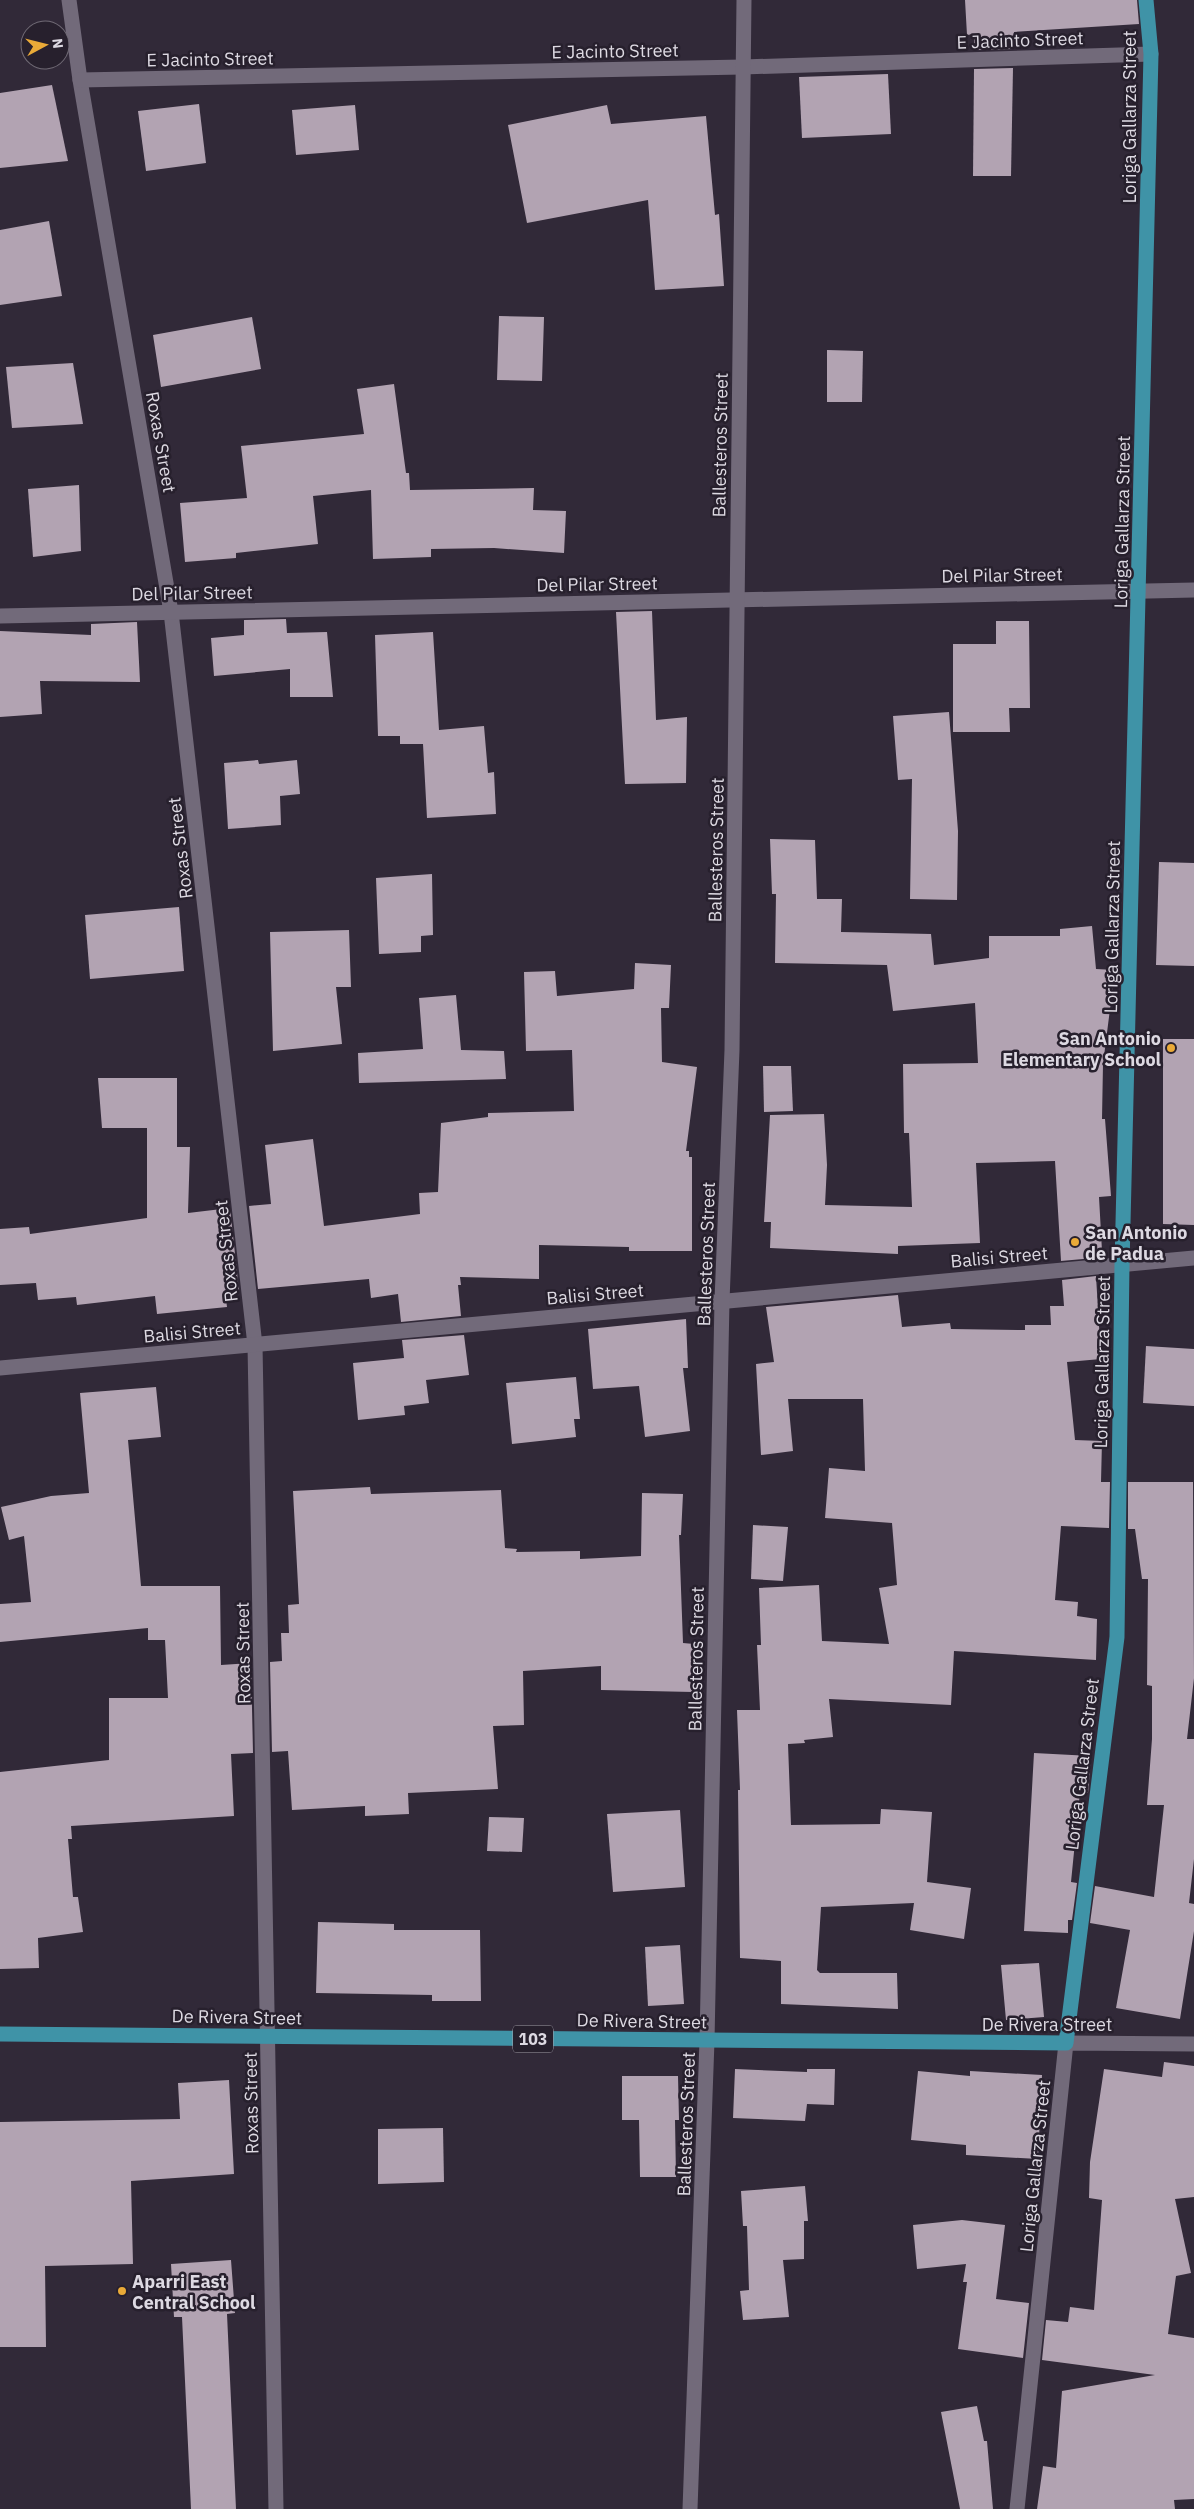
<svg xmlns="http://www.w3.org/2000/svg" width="1194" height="2509" font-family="'IBM Plex Sans',sans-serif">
  <rect width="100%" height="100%" fill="#312938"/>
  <!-- building -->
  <g fill="#b2a3b2">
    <path d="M965 0H1137L1139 24 1014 32 1013 49 974 50V34L967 35Z"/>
    <path d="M1013 68 1011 176H973L974 69Z"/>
    <path d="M888 74 891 134 802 138 799 77Z"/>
    <path d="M52 85 68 161 0 168V93Z"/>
    <path d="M199 104 206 163 146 171 138 111Z"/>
    <path d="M355 105 359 150 296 155 292 110Z"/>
    <path d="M607 105 611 124 706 116 715 215 719 214 724 286 655 290 648 200 527 223 508 125Z"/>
    <path d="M49 221 62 296 0 305V230Z"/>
    <path d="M499 316 544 317 542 381 497 380Z"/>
    <path d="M252 317 261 369 161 387 153 335Z"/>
    <path d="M827 350 863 351 862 402H827Z"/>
    <path d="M73 363 83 424 12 428 6 367Z"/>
    <path d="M394 384 406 473H409L410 490 534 488 533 510 566 511 564 553 494 548 431 549V557L373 559 371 490 313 496 318 544 236 553V558L185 562 180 503 247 498 241 446 364 434 357 389Z"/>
    <path d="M79 485 81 551 33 557 28 489Z"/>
    <path d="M652 611 656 720 687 717 686 783 625 784 616 612Z"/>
    <path d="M286 619 287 633 327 632 333 697H290V669L214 676 211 638 244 635V620Z"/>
    <path d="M996 621H1029L1030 708H1009L1010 732H953V644H996Z"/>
    <path d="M137 622 140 682 40 681 42 714 0 717V631L91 635V624Z"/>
    <path d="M433 632 439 730 484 726 488 773 494 772 496 814 427 818 423 744H400V736H378L375 635Z"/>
    <path d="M949 712 958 831 957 900 910 899 912 779 898 780 893 716Z"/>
    <path d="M258 760 259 764 297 760 300 794 280 796 281 825 228 829 224 763Z"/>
    <path d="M770 839 815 840 817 899H842L841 932 931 934 934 965 989 958V936H1060V929L1092 926 1096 969 1115 970 1103 1064 1102 1119H1105L1111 1196 1099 1197 1102 1251H1094V1258L1061 1261 1055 1161 976 1163 980 1243 898 1246V1254L770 1248 771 1222H764L770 1115 824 1114 827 1165 825 1205 912 1207 909 1133H904L903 1064 978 1063 975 1003 893 1011 887 965 775 963 776 894H772Z"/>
    <path d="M1159 862 1194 863V966L1156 965Z"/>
    <path d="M432 874 433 935 421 936V952L379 954 376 878Z"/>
    <path d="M179 907 184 971 90 979 85 915Z"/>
    <path d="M349 930 351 987H336L342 1044 273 1051 270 932Z"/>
    <path d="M635 963 671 965 669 1008H661L662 1062 697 1067 686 1151H689V1157H692V1251H629V1247L539 1245V1279L460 1277 461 1285H458L461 1316 401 1322 398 1294 371 1298 369 1279 258 1289 249 1206 271 1204 265 1145 313 1139 324 1226 420 1214 419 1193 438 1192 441 1123 488 1117V1113L574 1111 572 1050 526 1051 524 972 555 971 557 996 634 989Z"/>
    <path d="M456 995 461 1050 504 1051 506 1079 359 1083 358 1053 423 1049 419 998Z"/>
    <path d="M1163 1039H1194V1225L1163 1224Z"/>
    <path d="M763 1066H791L793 1111 764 1112Z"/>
    <path d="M98 1078H177V1147H190L188 1213 230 1208 239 1291 225 1292 227 1307 157 1314 155 1296 77 1305 76 1297 38 1300 36 1283 0 1285V1229L29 1227 30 1234 147 1218V1128H102Z"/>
    <path d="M1096 1276 1101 1359 1067 1362 1075 1440 1102 1441 1101 1482H1110L1109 1528 1061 1526 1055 1600 1078 1602 1077 1616 1097 1619 1096 1660 954 1651 951 1705 829 1699 833 1737 804 1740 805 1743 788 1744 791 1825 880 1824 881 1809 932 1812 927 1882 971 1888 964 1939 910 1930 914 1903 821 1907 817 1970 820 1973H897L898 2009 781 2004V1961L740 1958 738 1790H740L737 1710H760L757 1645H761L759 1588 819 1585 822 1641 889 1644 879 1588 897 1585 892 1523 825 1518 829 1468 865 1471 863 1399H788L793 1451 761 1455 756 1364 774 1362 766 1307 898 1295 902 1327 950 1323 951 1329 1025 1330V1325H1051L1050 1306H1064L1062 1280Z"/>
    <path d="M686 1319 688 1368H683L690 1431 645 1437 639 1386 593 1389 588 1329Z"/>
    <path d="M464 1335 469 1375 426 1380 429 1403 404 1406 405 1415 358 1420 353 1363 404 1358 402 1340Z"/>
    <path d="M1146 1346 1194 1349V1406L1143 1403Z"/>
    <path d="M576 1377 580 1419H574L576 1437 512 1444 506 1383Z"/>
    <path d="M156 1387 161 1437 128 1440 141 1586H220L221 1665 251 1663 253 1753 231 1754 234 1816 71 1826 72 1839H68L73 1897H78L83 1932 38 1938 39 1968 0 1969V1772L109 1760V1698H168L165 1640H148V1628L0 1642V1604L31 1602 24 1536 9 1540 1 1507 51 1496 89 1493 80 1393Z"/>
    <path d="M1128 1482H1193L1194 1678 1187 1739H1194V1859L1189 1903 1194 1904V1931L1180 2019 1116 2008 1130 1930 1090 1923 1095 1886 1154 1897 1164 1805H1147L1152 1739V1686L1147 1685 1148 1579H1142L1135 1529H1128Z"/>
    <path d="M370 1487 371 1494 501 1490 505 1548 517 1549 516 1552 580 1551V1559L641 1556 642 1493 683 1494 681 1535H679L683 1643 694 1644 693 1692 601 1690V1666L523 1671 524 1725 493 1726 498 1789 408 1793 409 1814 365 1816V1806L292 1810 288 1751 272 1752 270 1662 282 1661 281 1633H289L288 1605 299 1604 293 1491Z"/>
    <path d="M753 1525 788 1527 783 1581 751 1579Z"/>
    <path d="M1034 1753 1091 1756 1088 1793 1080 1792 1071 1882 1077 1883 1072 1920H1068V1933L1024 1931Z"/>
    <path d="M680 1810 685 1887 613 1892 607 1814Z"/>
    <path d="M489 1817 524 1818 522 1852 487 1851Z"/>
    <path d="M318 1922 394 1924V1930H480L481 2001H432V1995L316 1993Z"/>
    <path d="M680 1945 684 2004 648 2006 645 1947Z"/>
    <path d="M1039 1963 1044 2017 1006 2020 1001 1965Z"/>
    <path d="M1164 2062 1194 2066V2197L1175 2199 1191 2273 1176 2276 1168 2334 1194 2338V2499L1174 2500 1175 2509H1037L1043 2466 1056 2468 1062 2391 1155 2375 1042 2360 1046 2320 1068 2322 1070 2307 1094 2310 1102 2200 1089 2198 1090 2162 1104 2069 1162 2077Z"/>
    <path d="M735 2069 807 2072V2069H835L834 2105 807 2104 805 2121 733 2118Z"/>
    <path d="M918 2071 970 2076V2071L1042 2075 1038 2159 966 2155V2145L911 2140Z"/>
    <path d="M622 2076H678L679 2120H675L676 2177H640L639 2120H622Z"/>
    <path d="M229 2080 234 2174 131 2181 133 2264 45 2266 46 2347H0V2122L180 2119 178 2083Z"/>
    <path d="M443 2128 444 2182 378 2184V2129Z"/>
    <path d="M805 2186 808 2221H804V2259L783 2260 789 2317 743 2320 740 2291 749 2290 747 2226H743L741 2191Z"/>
    <path d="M962 2220 1005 2225 996 2299 1029 2303 1023 2358 958 2349 967 2282H963L966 2264 917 2269 913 2225Z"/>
    <path d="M231 2260 235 2313 227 2314 236 2509H191L182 2317H174L171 2264Z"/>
    <path d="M977 2406 984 2441H987L993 2509H960L941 2412Z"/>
  </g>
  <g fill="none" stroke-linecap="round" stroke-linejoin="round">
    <!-- minor -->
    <g stroke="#726a7a" stroke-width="15">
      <path d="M69 0 80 80 171 612 255 1345 276 2509"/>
      <path d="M80 80 743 67 1151 54"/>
      <path d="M0 616 1194 590"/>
      <path d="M0 1368 1194 1258"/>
      <path d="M690 2509 707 2041 722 1301 732 1050 744 0"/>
      <path d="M1017 2509 1066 2043 1194 2044"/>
    </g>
    <!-- major -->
    <path stroke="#3f93a7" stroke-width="15" d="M0 2034 1066 2043 1117 1637 1122 1265 1151 54 1146 0"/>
  </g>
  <!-- markers -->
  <g fill="#eaaa38" stroke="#27202d" stroke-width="2">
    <circle cx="1171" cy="1048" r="5"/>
    <circle cx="1075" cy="1242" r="5"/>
    <circle cx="122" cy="2291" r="5"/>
  </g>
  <g text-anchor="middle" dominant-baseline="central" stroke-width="5" stroke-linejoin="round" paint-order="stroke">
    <!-- shield labels -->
    <rect fill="#27202d" stroke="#a6a2ac" stroke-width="1" x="513" y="2025.5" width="40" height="27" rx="4"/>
    <g font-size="16" font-weight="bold" fill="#ddd9e2">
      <text x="533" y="2039">103</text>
    </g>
    <!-- street labels -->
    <g font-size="18" fill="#ddd9e2" stroke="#27202d">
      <text transform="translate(1020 40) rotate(-2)">E Jacinto Street</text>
      <text transform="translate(615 51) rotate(-1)">E Jacinto Street</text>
      <text transform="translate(210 59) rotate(-1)">E Jacinto Street</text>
      <text transform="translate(1129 117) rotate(-90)">Loriga Gallarza Street</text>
      <text transform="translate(161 442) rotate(80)">Roxas Street</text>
      <text transform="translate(720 445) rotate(-89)">Ballesteros Street</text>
      <text transform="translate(1122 522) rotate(-89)">Loriga Gallarza Street</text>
      <text transform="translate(1002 575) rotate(-1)">Del Pilar Street</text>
      <text transform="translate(597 584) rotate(-1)">Del Pilar Street</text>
      <text transform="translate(192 593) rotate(-1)">Del Pilar Street</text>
      <text transform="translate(180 848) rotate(-97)">Roxas Street</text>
      <text transform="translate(716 850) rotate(-89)">Ballesteros Street</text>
      <text transform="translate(1112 927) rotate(-89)">Loriga Gallarza Street</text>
      <text transform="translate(226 1251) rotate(-96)">Roxas Street</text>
      <text transform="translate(706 1254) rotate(-88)">Ballesteros Street</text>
      <text transform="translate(999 1257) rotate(-5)">Balisi Street</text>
      <text transform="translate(595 1294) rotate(-5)">Balisi Street</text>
      <text transform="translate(192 1332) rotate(-5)">Balisi Street</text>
      <text transform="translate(1102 1362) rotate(-89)">Loriga Gallarza Street</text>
      <text transform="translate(243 1653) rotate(-91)">Roxas Street</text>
      <text transform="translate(696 1659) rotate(-89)">Ballesteros Street</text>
      <text transform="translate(1082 1764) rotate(-83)">Loriga Gallarza Street</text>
      <text transform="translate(237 2017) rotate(1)">De Rivera Street</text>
      <text transform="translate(642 2021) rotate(1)">De Rivera Street</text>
      <text x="1047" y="2024">De Rivera Street</text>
      <text transform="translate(251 2103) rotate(-91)">Roxas Street</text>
      <text transform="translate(686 2124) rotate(-88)">Ballesteros Street</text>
      <text transform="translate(1035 2166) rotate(-84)">Loriga Gallarza Street</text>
    </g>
    <!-- poi labels -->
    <g font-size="18" font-weight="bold" fill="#ddd9e2" stroke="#27202d" text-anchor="start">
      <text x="1161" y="1038" text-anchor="end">San Antonio<tspan x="1161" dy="21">Elementary School</tspan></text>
      <text x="1085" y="1232">San Antonio<tspan x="1085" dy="21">de Padua</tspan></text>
      <text x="132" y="2281">Aparri East<tspan x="132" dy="21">Central School</tspan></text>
    </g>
  </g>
  <!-- north arrow -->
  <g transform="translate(45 45) rotate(83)"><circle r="24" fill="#27202d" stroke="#706a75"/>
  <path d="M0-4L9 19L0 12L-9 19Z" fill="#eaaa38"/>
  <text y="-8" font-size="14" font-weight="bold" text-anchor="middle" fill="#ddd9e2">N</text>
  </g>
</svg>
